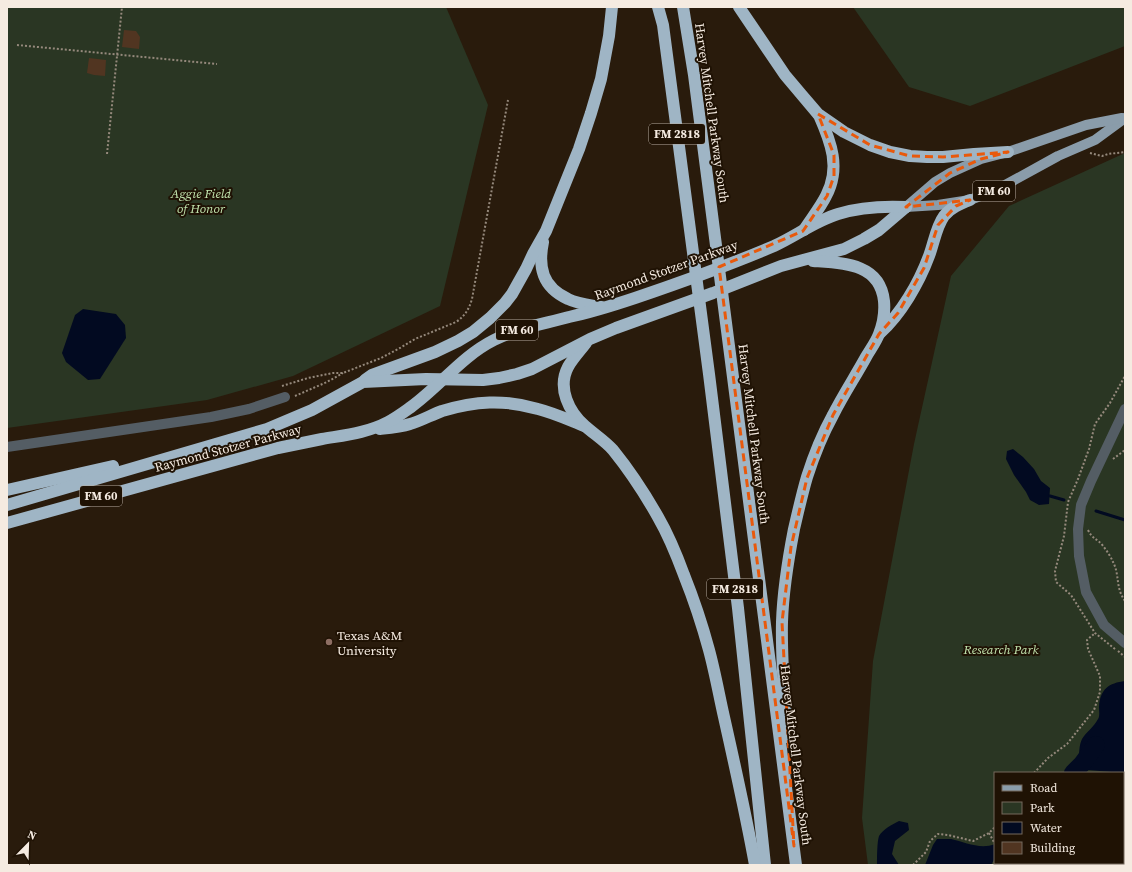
<svg xmlns="http://www.w3.org/2000/svg" width="1132" height="872" font-family="'Source Serif 4',serif">
  <rect width="100%" height="100%" fill="#291b0c"/>
  <!-- green -->
  <g fill="#2a3623">
    <path d="M7 7H446L488 105 440 306 293 376 207 400 7 428Z"/>
    <path d="M853 7H1125V46L970 106 909 87Z"/>
    <path d="M1125 153V841L1123 843V773H995V863H1110L1109 865H868L862 818 873 661 914 444 951 276 1009 206Z"/>
  </g>
  <!-- water -->
  <g fill="#020a21">
    <path d="M83 309 116 314 125 325 126 338 100 379 88 380 66 362 62 353 75 315Z"/>
    <path d="M1013 449 1023 457 1034 469 1041 481 1050 488 1049 504 1039 505 1030 500 1026 492 1014 475 1006 459 1007 451Z"/>
    <path d="M1125 681V772H1112L1088 770 1079 761C1079 754 1079 745 1082 739 1086 732 1094 727 1098 719 1100 716 1099 711 1099 707 1100 689 1109 683 1125 681Z"/>
    <path d="M899 821 908 823 909 830 895 841 892 854 899 865H877C877 858 877 842 879 836 883 829 893 824 899 821Z"/>
    <path d="M937 839C942 839 946 839 951 839 965 842 980 850 995 844V858L991 865H925L933 845Z"/>
  </g>
  <g fill="none" stroke-linecap="round" stroke-linejoin="round">
    <!-- stream -->
    <g stroke="#020a21" stroke-width="3">
      <path d="M1050 496 1064 500"/>
      <path d="M1096 511 1125 520"/>
    </g>
    <!-- river -->
    <path stroke="#020a21" stroke-width="18" d="M1073 773 1082 764 1096 745"/>
  </g>
  <!-- building -->
  <g fill="#513521">
    <path d="M124 30 136 31 140 37 139 49 122 47Z"/>
    <path d="M89 58 106 60 105 76 94 75 87 73Z"/>
  </g>
  <g fill="none" stroke-linecap="round" stroke-linejoin="round">
    <!-- path -->
    <g stroke="#95897c" stroke-width="2" stroke-dasharray="2 2" stroke-linecap="butt">
      <path d="M17 45 217 64"/>
      <path d="M1090 153 1102 156 1108 154 1125 152"/>
      <path d="M107 154 122 7"/>
      <path d="M282 386 308 378 333 373H343L381 358 400 348 415 339 456 322C465 316 469 309 472 299L508 100"/>
      <path d="M295 396 327 382 343 373"/>
      <path d="M1113 459 1125 450"/>
      <path d="M1088 530C1092 539 1098 539 1103 546 1107 551 1111 557 1113 562 1120 575 1115 587 1125 601"/>
      <path d="M1115 649 1095 633 1071 595 1056 582 1055 571 1064 536 1068 502 1078 479 1089 449 1095 424 1110 403 1125 376"/>
      <path d="M1118 651 1125 657"/>
      <path d="M1034 773 1048 758 1067 744 1094 710 1100 692V676L1088 649 1087 640 1095 633"/>
      <path d="M1123 774 1125 773"/>
      <path d="M989 833 995 844"/>
      <path d="M1006 863 1008 865"/>
      <path d="M913 865 926 852 930 841 938 834 948 835 973 841 989 833 995 827"/>
      <path d="M1037 865 1039 863"/>
    </g>
    <!-- street -->
    <g stroke="#545d64" stroke-width="10">
      <path d="M1125 409 1091 481 1081 505 1078 529 1079 556 1086 592 1104 625 1125 643"/>
      <path d="M7 447 211 417 249 409 285 397"/>
    </g>
    <!-- primary -->
    <g stroke="#8a9caa" stroke-width="10">
      <path d="M906 207 938 205 970 200 998 189 1058 156 1095 140 1125 118"/>
      <path d="M906 207 935 182 950 173 981 159 1008 152 1086 125 1122 118"/>
    </g>
    <!-- highway -->
    <g stroke="#9fb5c5" stroke-width="12">
      <path d="M658 7 663 25 709 374 738 608 765 865"/>
      <path d="M683 7 694 75 796 865"/>
      <path d="M739 7 785 75 801 94 818 114 844 132 870 145 890 152 910 156 927 157H943L974 154 1008 152"/>
      <path d="M804 230C811 219 820 208 826 196 841 168 831 142 819 115"/>
      <path d="M543 242C538 267 542 287 568 299 578 304 590 305 601 307"/>
      <path d="M880 333C901 314 919 283 929 256 934 243 936 227 944 216 950 208 960 204 970 200"/>
      <path d="M586 343C580 351 573 358 568 367 557 388 569 412 585 426 594 434 605 441 613 450 630 471 645 494 658 517 669 536 677 556 684 575 694 600 702 624 709 650 715 672 719 695 724 717 735 766 746 815 755 865"/>
      <path d="M365 380 372 375 435 352 458 341 473 332 490 318 505 303 512 294 526 269 533 254 546 231 579 149 591 113 601 79 609 36 612 7"/>
      <path d="M380 429C390 428 401 427 410 424 421 421 431 415 442 411 475 401 504 399 538 409 554 413 569 420 584 426"/>
      <path d="M7 490 113 466"/>
      <path d="M7 505 267 429 312 410 363 382 426 379 483 380 499 378 517 374 532 369 590 339 616 328 713 293 781 266 844 249 864 239 879 230 906 207"/>
      <path d="M7 523 278 448C293 445 307 442 322 439 345 435 367 433 388 422 396 418 404 412 411 407 440 386 462 356 494 340 517 328 544 324 569 317 592 312 614 305 635 298 682 282 729 265 774 246 796 236 815 221 838 214 860 207 884 206 906 207"/>
      <path d="M787 737C785 699 781 661 782 622 783 591 788 560 794 529 798 512 802 494 807 477 814 455 822 435 833 415 843 395 855 377 866 357 870 350 876 342 879 334 883 324 885 312 884 301 880 263 843 263 813 261"/>
    </g>
  </g>
  <!-- marked area -->
  <path fill="none" stroke="#e8590c" stroke-width="3" stroke-dasharray="8 5" stroke-linejoin="round" d="M818 114 870 145 910 156 943 157 1008 152 981 159 950 173 906 207 970 200 956 206 938 225 924 268 898 313 879 334 833 415 807 478 791 547 782 622 794 846 719 267 803 231 827 196 834 176V155Z"/>
  <!-- markers -->
  <circle fill="#8d6e63" stroke="#1f1204" stroke-width="1.5" cx="329" cy="642" r="4"/>
  <g text-anchor="middle" dominant-baseline="central" stroke-width="4" stroke-linejoin="round" paint-order="stroke">
    <!-- shield labels -->
    <g fill="#1f1204" stroke="#b5aa9f" stroke-width="1">
      <rect x="649" y="124" width="56" height="20" rx="3"/>
      <rect x="973" y="181" width="42" height="20" rx="3"/>
      <rect x="496" y="320" width="42" height="20" rx="3"/>
      <rect x="80" y="486" width="42" height="20" rx="3"/>
      <rect x="707" y="579" width="56" height="20" rx="3"/>
    </g>
    <g font-size="12" font-weight="bold" fill="#f5ebe1">
      <text x="677" y="134">FM 2818</text>
      <text x="994" y="191">FM 60</text>
      <text x="517" y="330">FM 60</text>
      <text x="101" y="496">FM 60</text>
      <text x="735" y="589">FM 2818</text>
    </g>
    <!-- street labels -->
    <g font-size="13" fill="#f5ebe1" stroke="#1f1204">
      <text transform="translate(712 113) rotate(82)">Harvey Mitchell Parkway South</text>
      <text transform="translate(666 270) rotate(-20)">Raymond Stotzer Parkway</text>
      <text transform="translate(754 434) rotate(83)">Harvey Mitchell Parkway South</text>
      <text transform="translate(228 448) rotate(-15)">Raymond Stotzer Parkway</text>
      <text transform="translate(796 755) rotate(83)">Harvey Mitchell Parkway South</text>
    </g>
    <!-- park labels -->
    <g font-size="13" font-style="italic" fill="#c2e4ae" stroke="#1f1204">
      <text x="201" y="193">Aggie Field<tspan x="201" dy="15">of Honor</tspan></text>
      <text x="1001" y="649">Research Park</text>
    </g>
    <!-- poi labels -->
    <g font-size="13" fill="#f5ebe1" stroke="#1f1204" text-anchor="start">
      <text x="337" y="635">Texas A&amp;M<tspan x="337" dy="15">University</tspan></text>
    </g>
  </g>
  <!-- border -->
  <rect width="1132" height="872" fill="none" stroke="#f5ebe1" stroke-width="16"/>
  <!-- legend -->
  <rect x="994" y="772" width="130" height="92" fill="#1f1204" stroke="#75695c"/>
  <rect x="1002" y="785" width="20" height="6" fill="#8a9caa" stroke="#75695c"/>
  <text x="1030" y="792" font-size="12" fill="#f5ebe1">Road</text>
  <rect x="1002" y="802" width="20" height="12" fill="#2a3623" stroke="#75695c"/>
  <text x="1030" y="812" font-size="12" fill="#f5ebe1">Park</text>
  <rect x="1002" y="822" width="20" height="12" fill="#020a21" stroke="#75695c"/>
  <text x="1030" y="832" font-size="12" fill="#f5ebe1">Water</text>
  <rect x="1002" y="842" width="20" height="12" fill="#513521" stroke="#75695c"/>
  <text x="1030" y="852" font-size="12" fill="#f5ebe1">Building</text>
  <!-- north arrow -->
  <g transform="translate(28 844) rotate(23)" stroke="#1f1204" stroke-width="3" paint-order="stroke">
  <path d="M0-3L7 15L0 10L-7 15Z" fill="#f5ebe1"/>
  <text y="-6" font-size="11" font-weight="bold" text-anchor="middle" fill="#f5ebe1">N</text>
  </g>
</svg>
